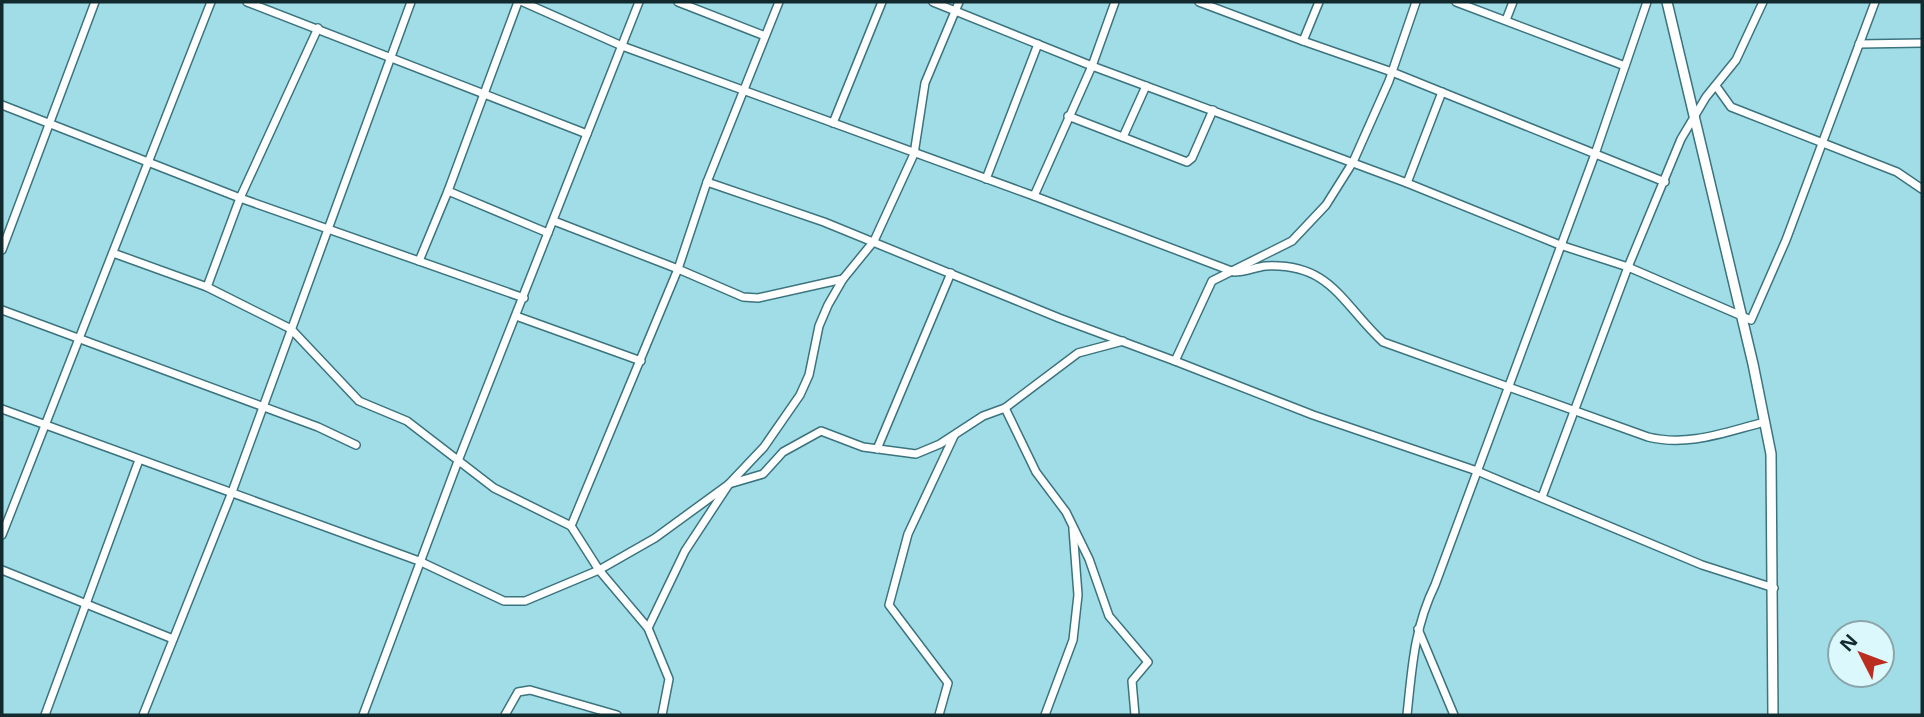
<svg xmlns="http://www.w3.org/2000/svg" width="1924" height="717" font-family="'Noto Sans',sans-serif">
  <rect width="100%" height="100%" fill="#a1dde7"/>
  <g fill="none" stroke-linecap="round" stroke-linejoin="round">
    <!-- minor casing -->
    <g stroke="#3b747e" stroke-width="10">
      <g id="minor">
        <path d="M247 2 587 134"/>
        <path d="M523 2 622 46 1034 196"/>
        <path d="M678 2 765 36"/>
        <path d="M779 2 707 182 678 269 743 297 758 298 843 279"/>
        <path d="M933 2 1092 66 1407 183 1560 245 1628 267 1751 320 1786 240 1875 2"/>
        <path d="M1115 2 1092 66 1034 196 1234 272C1246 272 1255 267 1266 266 1331 263 1342 304 1383 342L1648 437C1689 447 1725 432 1765 422"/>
        <path d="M1199 2 1303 41"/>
        <path d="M1416 2 1392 72 1665 182"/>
        <path d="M1456 2 1625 66"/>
        <path d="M1506 20 1513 2"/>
        <path d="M1859 44 1922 43"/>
        <path d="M1716 86 1731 107 1897 172 1922 189"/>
        <path d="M2 105 240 198 524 298"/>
        <path d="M1068 116 1187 162 1192 158 1213 110"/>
        <path d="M833 123 882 2"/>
        <path d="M1123 137 1146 86"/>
        <path d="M986 179 1038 44"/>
        <path d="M707 182 824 222 1059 318 1175 361 1212 281 1292 241 1326 205 1353 162 1389 81 1392 72 1303 41 1319 2"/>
        <path d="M1407 183 1442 92"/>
        <path d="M448 191 518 2"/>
        <path d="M554 221 678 269 571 526"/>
        <path d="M2 250 95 2"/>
        <path d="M113 253 207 287 291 329 359 401 407 421 494 488 571 526 599 570 648 628 669 679 662 715"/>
        <path d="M419 261 448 191 548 233"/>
        <path d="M207 287 240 198 318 28"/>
        <path d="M2 310 318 427 356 445"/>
        <path d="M516 316 641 361"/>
        <path d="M1175 361 1313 415 1477 471 1702 565 1774 588"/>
        <path d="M1005 408 1036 472 1066 512 1089 559 1109 616 1148 662 1132 681 1135 715"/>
        <path d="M2 409 419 561 504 601H525L599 570 655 538 729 484 763 474 783 452 821 431 863 447 916 454 940 444 983 416 1005 408 1078 353 1123 341"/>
        <path d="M877 449 951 273"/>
        <path d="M1542 497 1628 267 1681 139 1706 97 1736 60 1763 2"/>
        <path d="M2 535 211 2"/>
        <path d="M2 570 173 639"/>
        <path d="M648 628 685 551 729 484 764 447 800 395 809 375 819 326 828 305 843 279 874 241 914 154 925 83 959 2"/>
        <path d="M1418 629 1454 715"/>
        <path d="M45 715 139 460"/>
        <path d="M143 715 232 492 411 2"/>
        <path d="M363 715 458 461 639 2"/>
        <path d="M505 715 518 692 530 690 617 715"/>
        <path d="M939 715 948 683 889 605 908 534 954 436"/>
        <path d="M1045 715 1073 640 1078 595 1073 529"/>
        <path d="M1407 715C1412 668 1414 628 1435 585L1595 154 1647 2"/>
      </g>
    </g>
    <!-- tertiary casing -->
    <g stroke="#3b747e" stroke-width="12">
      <path id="tertiary" d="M1667 2 1753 364 1771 454 1773 715"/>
    </g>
    <!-- minor -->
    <use href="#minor" stroke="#fff" stroke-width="7"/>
    <!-- tertiary -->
    <use href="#tertiary" stroke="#fff" stroke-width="9"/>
  </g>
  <!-- border -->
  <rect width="1924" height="717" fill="none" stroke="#122a2e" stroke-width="7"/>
  <!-- north arrow -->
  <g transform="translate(1861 654) rotate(312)"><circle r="33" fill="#dbf8fd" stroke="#8ba6aa" stroke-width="2"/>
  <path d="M0-5L12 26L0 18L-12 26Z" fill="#bb2d20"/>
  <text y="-10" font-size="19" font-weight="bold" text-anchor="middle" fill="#122a2e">N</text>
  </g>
</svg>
